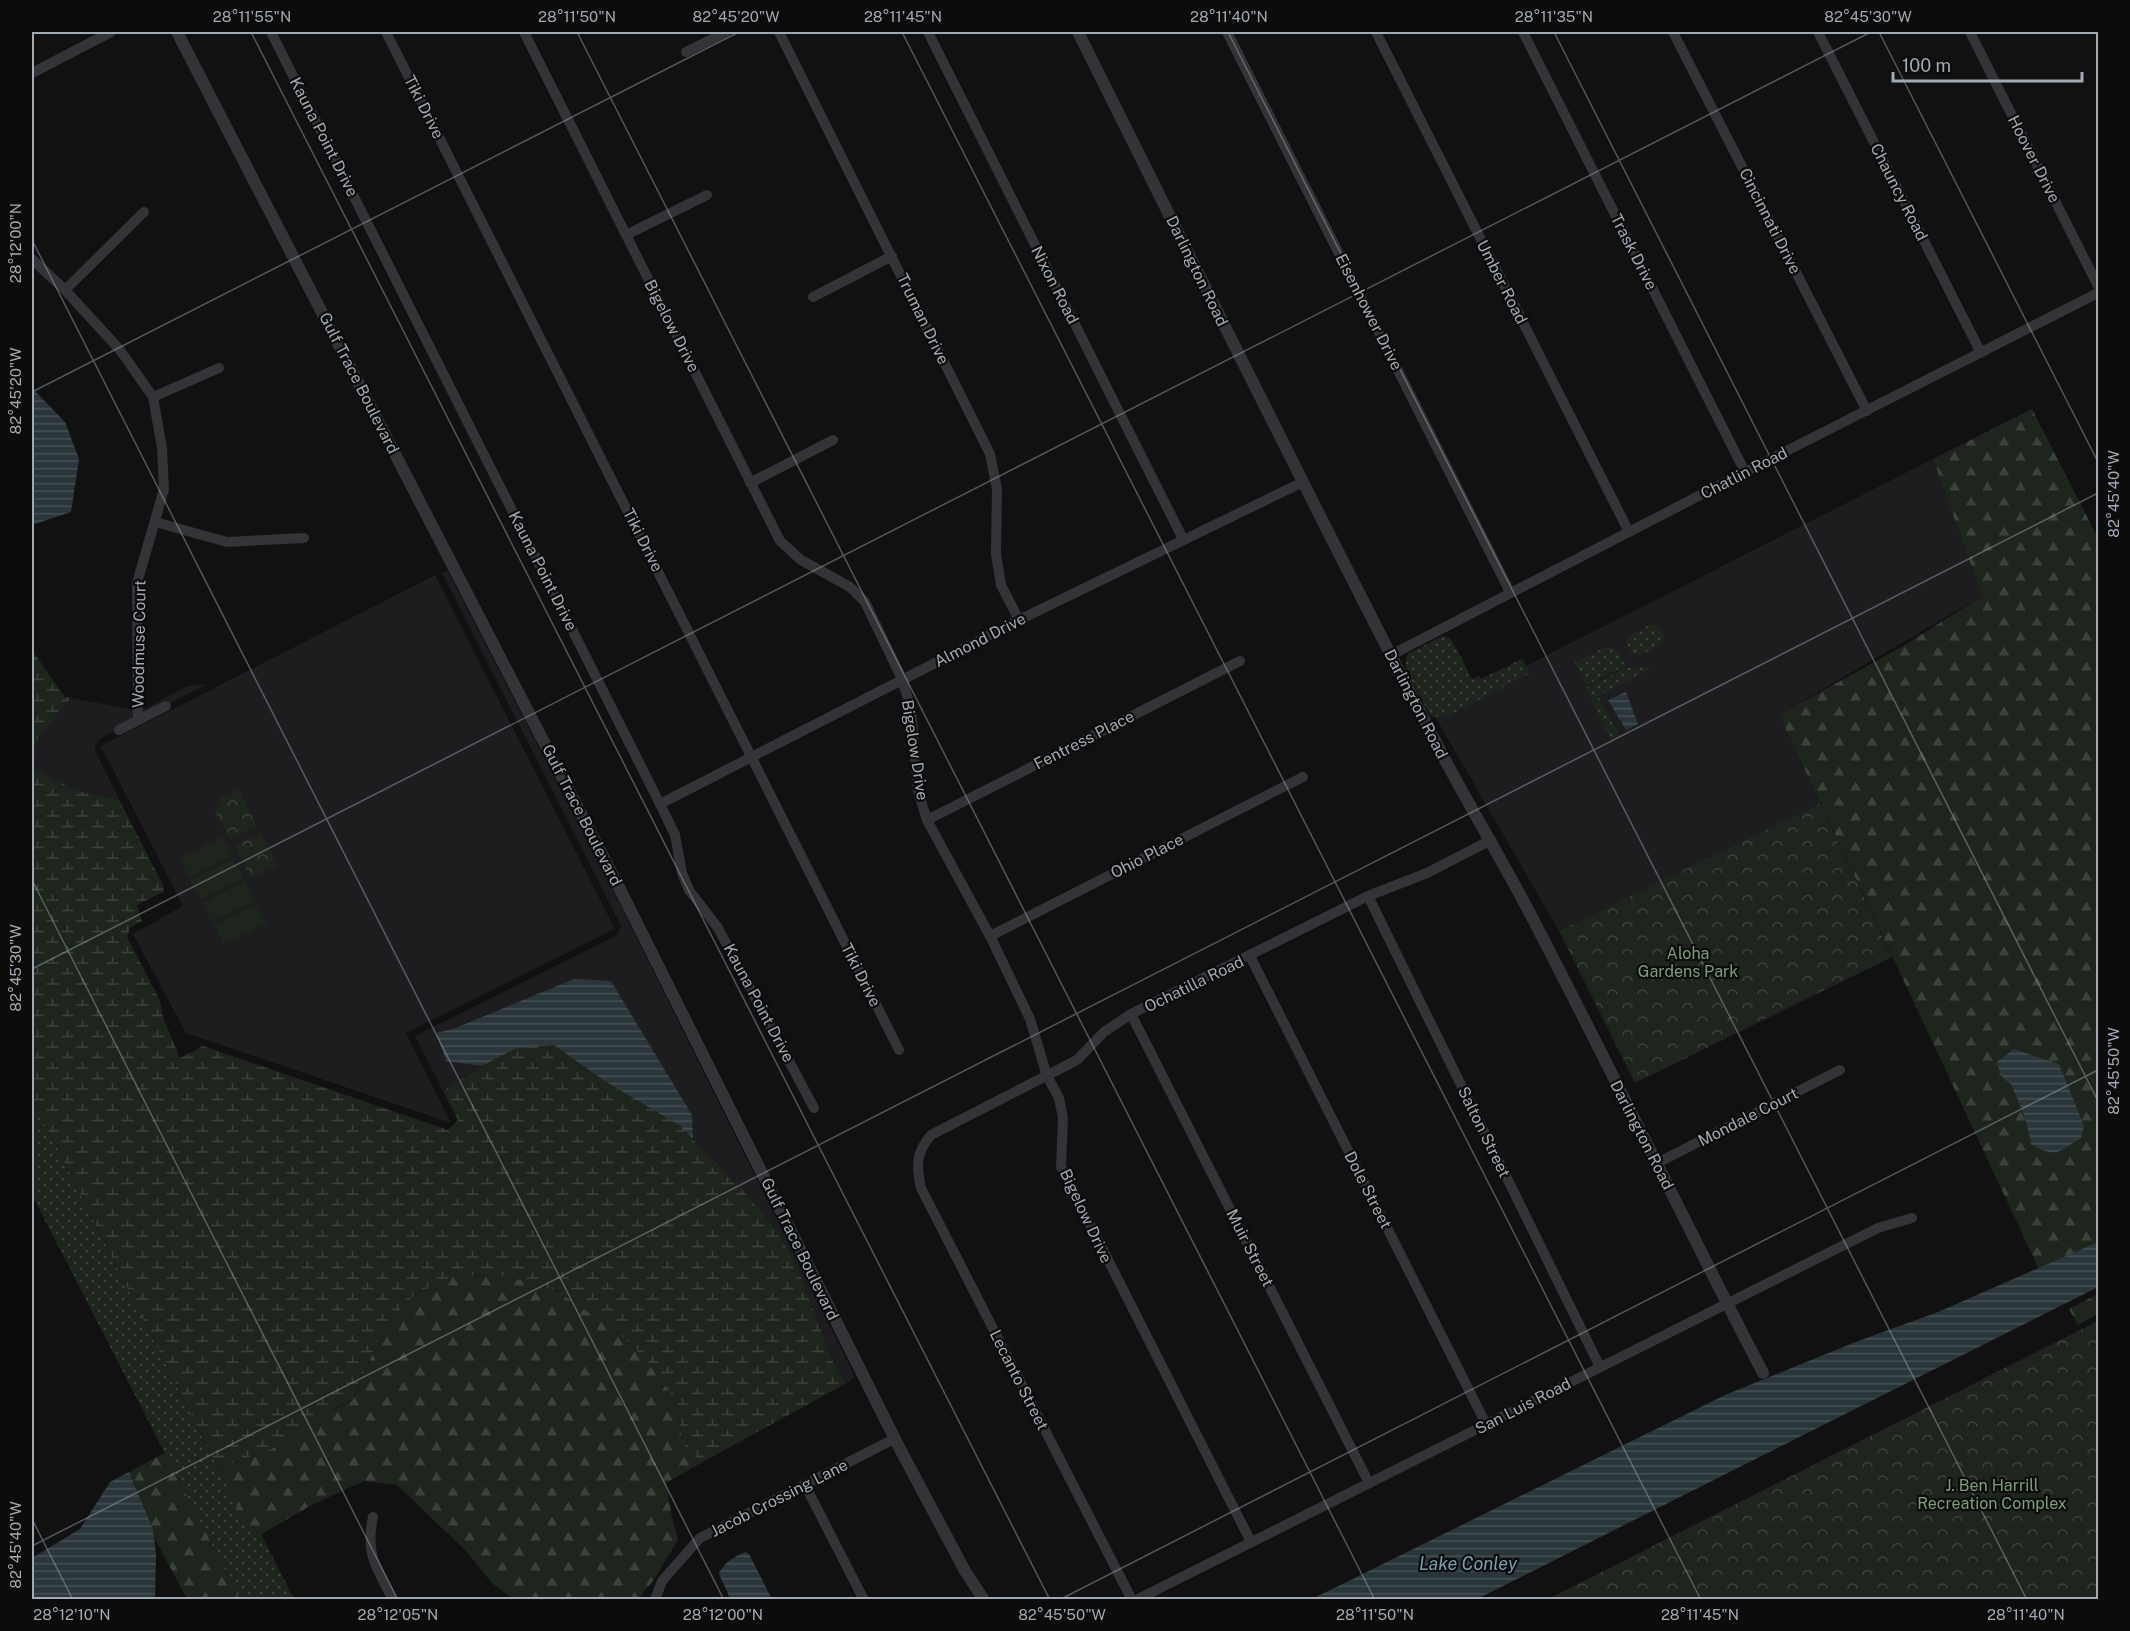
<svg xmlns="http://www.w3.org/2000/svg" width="2130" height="1631" font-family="'Public Sans',sans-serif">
  <defs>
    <pattern id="grass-dots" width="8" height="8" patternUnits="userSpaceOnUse" patternTransform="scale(1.5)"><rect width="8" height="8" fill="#1d251d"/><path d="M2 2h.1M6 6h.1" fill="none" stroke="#3b423b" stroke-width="1.8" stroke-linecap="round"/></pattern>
    <pattern id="forest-firs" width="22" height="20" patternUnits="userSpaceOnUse" patternTransform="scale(1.5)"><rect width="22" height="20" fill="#1d251d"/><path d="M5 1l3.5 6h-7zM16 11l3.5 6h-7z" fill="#3b423b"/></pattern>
    <pattern id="wetland-marsh" width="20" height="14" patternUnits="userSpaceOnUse" patternTransform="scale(1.5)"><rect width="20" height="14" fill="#1d251d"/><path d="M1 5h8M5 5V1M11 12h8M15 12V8" fill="none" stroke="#3b423b"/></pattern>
    <pattern id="park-crowns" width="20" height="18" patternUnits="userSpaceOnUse" patternTransform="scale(1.5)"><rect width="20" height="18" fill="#1d251d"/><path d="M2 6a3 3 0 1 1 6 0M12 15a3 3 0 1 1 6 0" fill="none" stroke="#3b423b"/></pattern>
    <pattern id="water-rules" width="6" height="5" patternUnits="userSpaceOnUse" patternTransform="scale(1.5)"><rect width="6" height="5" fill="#2a363a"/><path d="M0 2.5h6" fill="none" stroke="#465054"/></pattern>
  </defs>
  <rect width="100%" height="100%" fill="#111112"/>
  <!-- built -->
  <g fill="#1d1d1f">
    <path d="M1933 459 1982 596 1779 715 1820 803 1559 931 1433 713Z"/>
    <path d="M447 570 620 904 855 1377 845 1384 832 1360 799 1271 742 1189 693 1139 691 1115 453 1029 436 1034 446 1061 482 1066 443 1091 415 1036 617 935 621 926 442 573Z"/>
    <path d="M435 575 615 929 406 1033 451 1123 186 1033 133 934 183 906 101 746Z"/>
    <path d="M207 684 98 740 94 749 121 803 117 799 77 791 32 768 35 742 71 698 141 711 187 686Z"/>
  </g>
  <!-- grass -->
  <g fill="url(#grass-dots)">
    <path d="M1652 624C1660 627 1665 635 1664 643L1640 655 1632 654 1627 645V637Z"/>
    <path d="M1443 636 1450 638 1453 642 1472 679 1479 676 1481 679 1522 659 1530 673 1447 717H1433L1430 715 1406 670V658L1409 653Z"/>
    <path d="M1606 647 1615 649 1626 665 1586 685 1575 663Z"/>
    <path d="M1649 666 1650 669 1598 696 1620 736 1611 740 1586 688 1628 667 1635 669Z"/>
    <path d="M32 1098 253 1538 261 1534 294 1599H240L32 1195Z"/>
  </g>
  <!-- forest -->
  <g fill="url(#forest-firs)">
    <path d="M2032 409 2098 538V1252L2045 1282 1779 715 1905 645 1982 596 1933 459Z"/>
    <path d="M456 1275 507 1276 556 1290 614 1329 645 1358 677 1402 683 1444 701 1463 666 1483 671 1512 678 1540 653 1581 639 1598 519 1600 509 1596 492 1583 465 1550 397 1485 364 1481 310 1506 253 1539 218 1468 273 1448 310 1428 329 1412 353 1400 383 1328 415 1294Z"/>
    <path d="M2098 1294V1314L2078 1325 2069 1309Z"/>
    <path d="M165 1453 240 1599H187L154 1537 153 1529 129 1472Z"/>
  </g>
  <!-- wetland -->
  <path fill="url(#wetland-marsh)" d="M32 650 65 697 71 698 35 742 33 768 77 791 117 799 121 803 164 887 163 892 137 905 142 921 130 928 127 937 160 1000 163 1017 180 1058 203 1046 448 1130 458 1120 443 1091 482 1066 517 1048 554 1045 603 1080 680 1126 742 1189 779 1234 799 1271 832 1360 845 1384 701 1463 683 1444 677 1402 645 1358 614 1329 556 1290 507 1276 456 1275 415 1294 383 1328 353 1399 329 1412 310 1428 273 1448 218 1468 32 1098Z"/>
  <!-- park -->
  <g fill="url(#park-crowns)">
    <path d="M238 788 257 826 230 840 214 809 221 805 218 798Z"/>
    <path d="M1820 803 1892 957 1635 1083 1559 931Z"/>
    <path d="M261 833 278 865 251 878 235 846Z"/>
    <path d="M2098 1321V1599H1548Z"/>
  </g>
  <!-- pitch -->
  <g fill="#1d251d">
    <path d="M222 836 233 856 190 878 179 858Z"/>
    <path d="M233 858 244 878 201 900 190 880Z"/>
    <path d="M245 880 255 901 212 923 202 903Z"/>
    <path d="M256 903 267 923 224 945 214 925Z"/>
  </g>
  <!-- water -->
  <g fill="url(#water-rules)">
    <path d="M32 388 65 422 79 459 71 512 35 524 32 521Z"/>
    <path d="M1626 692 1638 724 1626 730 1608 700Z"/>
    <path d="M574 979 611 981 692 1115 693 1139 680 1126 603 1080 554 1045 517 1048 482 1066 446 1061 436 1033 453 1029Z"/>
    <path d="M2014 1049 2059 1064 2084 1126 2081 1138C2059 1152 2056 1159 2031 1144L2026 1120 2011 1084 2004 1079 1996 1063Z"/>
    <path d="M2098 1242V1287L1477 1599H1312L1725 1395 1853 1343 1938 1312Z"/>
    <path d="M129 1472 153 1529 156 1554 155 1599H33L32 1558 80 1529 110 1482Z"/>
    <path d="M745 1552 749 1554 772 1599H729C729 1591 721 1582 719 1573 725 1562 734 1557 745 1552Z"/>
  </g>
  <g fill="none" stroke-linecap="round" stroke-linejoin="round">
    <!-- minor -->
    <g stroke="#323437" stroke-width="10">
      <path d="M271 32 660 804 675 835 682 873 689 890 718 928 814 1108"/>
      <path d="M386 32 899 1050"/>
      <path d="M524 32 780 541 801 560 850 587 865 602 902 679 911 709 918 791 927 820 990 936 1030 1019 1047 1076 1059 1098 1063 1118 1061 1167 1251 1542"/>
      <path d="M779 32 990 454 997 489 996 554 1001 585 1019 620"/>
      <path d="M928 32 1183 539"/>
      <path d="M1227 32 1510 592"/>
      <path d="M1376 32 1629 532"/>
      <path d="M1523 32 1745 472"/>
      <path d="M1673 32 1867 411"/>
      <path d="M1818 32 1981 353"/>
      <path d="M1970 32 2098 286"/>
      <path d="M686 52 726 32"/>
      <path d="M32 73 111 32"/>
      <path d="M626 235 707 195"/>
      <path d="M32 259 65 290 120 350 153 397 162 448 164 489 137 583 138 720"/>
      <path d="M65 290 144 212"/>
      <path d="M813 297 892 256"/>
      <path d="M153 397 219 368"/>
      <path d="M750 483 833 440"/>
      <path d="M155 522 227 542 304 538"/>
      <path d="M1391 655 1745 472 2098 293"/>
      <path d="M119 730 166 706"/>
      <path d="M660 804 1019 620 1303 482"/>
      <path d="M927 820 1240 661"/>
      <path d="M1368 896 1600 1367"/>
      <path d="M990 936 1303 777"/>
      <path d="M1250 956 1486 1424"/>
      <path d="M1131 1014 1369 1483"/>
      <path d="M1657 1163 1840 1070"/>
      <path d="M805 1485 864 1600"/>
      <path d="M373 1517C365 1555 376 1566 393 1600"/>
      <path d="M655 1600 662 1581 700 1538 894 1439"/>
      <path d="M1132 1600 921 1188C916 1166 916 1152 931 1135L1077 1060 1104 1032 1131 1014 1368 896 1427 873 1491 840"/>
      <path d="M1136 1600 1878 1228 1912 1218"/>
    </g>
    <!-- tertiary -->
    <g stroke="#323437" stroke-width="12">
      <path d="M177 32 626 901 900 1449 965 1571 984 1600"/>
      <path d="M1078 32C1195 266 1311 502 1432 735 1465 800 1504 862 1537 927 1614 1075 1686 1225 1763 1373"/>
    </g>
  </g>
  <!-- ticks -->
  <path fill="none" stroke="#a2aab3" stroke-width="1.5" stroke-opacity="0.45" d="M251 32 1050 1600M577 32 1375 1600M902 32 1701 1600M1228 32 2027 1600M1554 32 2098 1101M1879 32 2098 462M32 240 724 1600M32 392 739 32M32 880 398 1600M32 969 1871 32M32 1519 73 1600M32 1546 2098 493M1059 1600 2098 1070"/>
  <g text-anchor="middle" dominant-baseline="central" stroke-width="4.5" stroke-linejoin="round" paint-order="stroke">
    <!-- street labels -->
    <g font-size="16" fill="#a2aab3" stroke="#0c0c0d">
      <text transform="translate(424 107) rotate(63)">Tiki Drive</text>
      <text transform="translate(324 137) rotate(63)">Kauna Point Drive</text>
      <text transform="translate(2034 159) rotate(63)">Hoover Drive</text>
      <text transform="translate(1899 192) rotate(63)">Chauncy Road</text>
      <text transform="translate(1770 221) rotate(63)">Cincinnati Drive</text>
      <text transform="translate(1634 252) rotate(63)">Trask Drive</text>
      <text transform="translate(1197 271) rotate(64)">Darlington Road</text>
      <text transform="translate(1502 282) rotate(63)">Umber Road</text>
      <text transform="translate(1055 285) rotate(63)">Nixon Road</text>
      <text transform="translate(1369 312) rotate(63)">Eisenhower Drive</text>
      <text transform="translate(923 319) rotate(64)">Truman Drive</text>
      <text transform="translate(672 326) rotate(63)">Bigelow Drive</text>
      <text transform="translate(359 383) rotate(63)">Gulf Trace Boulevard</text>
      <text transform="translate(1744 473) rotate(-27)">Chatlin Road</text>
      <text transform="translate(643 540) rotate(63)">Tiki Drive</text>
      <text transform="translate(543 571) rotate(63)">Kauna Point Drive</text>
      <text transform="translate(980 640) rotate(-27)">Almond Drive</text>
      <text transform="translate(139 644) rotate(-89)">Woodmuse Court</text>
      <text transform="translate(1416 704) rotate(63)">Darlington Road</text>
      <text transform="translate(1084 740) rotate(-27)">Fentress Place</text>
      <text transform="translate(915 750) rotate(81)">Bigelow Drive</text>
      <text transform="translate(582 815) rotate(63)">Gulf Trace Boulevard</text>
      <text transform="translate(1147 856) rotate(-27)">Ohio Place</text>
      <text transform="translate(861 975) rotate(63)">Tiki Drive</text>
      <text transform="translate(1194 984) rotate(-26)">Ochatilla Road</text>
      <text transform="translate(759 1003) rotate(62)">Kauna Point Drive</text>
      <text transform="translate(1748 1117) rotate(-27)">Mondale Court</text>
      <text transform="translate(1484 1132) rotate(64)">Salton Street</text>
      <text transform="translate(1642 1135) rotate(63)">Darlington Road</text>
      <text transform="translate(1368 1190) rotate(63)">Dole Street</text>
      <text transform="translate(1086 1216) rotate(65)">Bigelow Drive</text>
      <text transform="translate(1250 1248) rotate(63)">Muir Street</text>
      <text transform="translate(800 1249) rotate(64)">Gulf Trace Boulevard</text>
      <text transform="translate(1019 1380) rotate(63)">Lecanto Street</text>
      <text transform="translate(1523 1406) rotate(-27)">San Luis Road</text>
      <text transform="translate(779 1498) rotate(-27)">Jacob Crossing Lane</text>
    </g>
    <!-- park labels -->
    <g font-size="16" fill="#7e9e79" stroke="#0c0c0d">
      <text x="1688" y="953">Aloha<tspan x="1688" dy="18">Gardens Park</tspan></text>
      <text x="1992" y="1485">J. Ben Harrill<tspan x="1992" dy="18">Recreation Complex</tspan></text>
    </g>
    <!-- water labels -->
    <g font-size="18" font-style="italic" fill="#799fae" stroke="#0c0c0d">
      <text x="1468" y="1563">Lake Conley</text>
    </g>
  </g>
  <!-- border -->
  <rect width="2130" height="1631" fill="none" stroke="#0c0c0d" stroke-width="66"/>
  <!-- scale -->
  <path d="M1893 72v9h189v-9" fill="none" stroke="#a2aab3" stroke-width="3"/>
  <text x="1902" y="72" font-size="18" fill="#a2aab3" stroke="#0c0c0d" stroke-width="4.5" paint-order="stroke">100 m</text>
  <rect x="33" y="33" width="2064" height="1565" fill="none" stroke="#a2aab3" stroke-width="2"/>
  <g font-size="15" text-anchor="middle" fill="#a2aab3">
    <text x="252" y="22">28°11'55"N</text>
    <text x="577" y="22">28°11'50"N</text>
    <text x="736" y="22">82°45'20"W</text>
    <text x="903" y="22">28°11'45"N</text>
    <text x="1229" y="22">28°11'40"N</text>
    <text x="1554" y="22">28°11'35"N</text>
    <text x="1868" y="22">82°45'30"W</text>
    <text transform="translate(16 243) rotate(-90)" y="5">28°12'00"N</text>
    <text transform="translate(16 391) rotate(-90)" y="5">82°45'20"W</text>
    <text transform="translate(2114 494) rotate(-90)" y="5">82°45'40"W</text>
    <text transform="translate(16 968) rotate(-90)" y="5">82°45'30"W</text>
    <text transform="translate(2114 1071) rotate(-90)" y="5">82°45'50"W</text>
    <text transform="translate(16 1545) rotate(-90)" y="5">82°45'40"W</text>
    <text x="72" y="1620">28°12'10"N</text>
    <text x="398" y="1620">28°12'05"N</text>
    <text x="723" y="1620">28°12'00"N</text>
    <text x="1062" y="1620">82°45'50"W</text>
    <text x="1375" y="1620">28°11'50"N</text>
    <text x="1700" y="1620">28°11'45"N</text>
    <text x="2026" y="1620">28°11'40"N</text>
  </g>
</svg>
